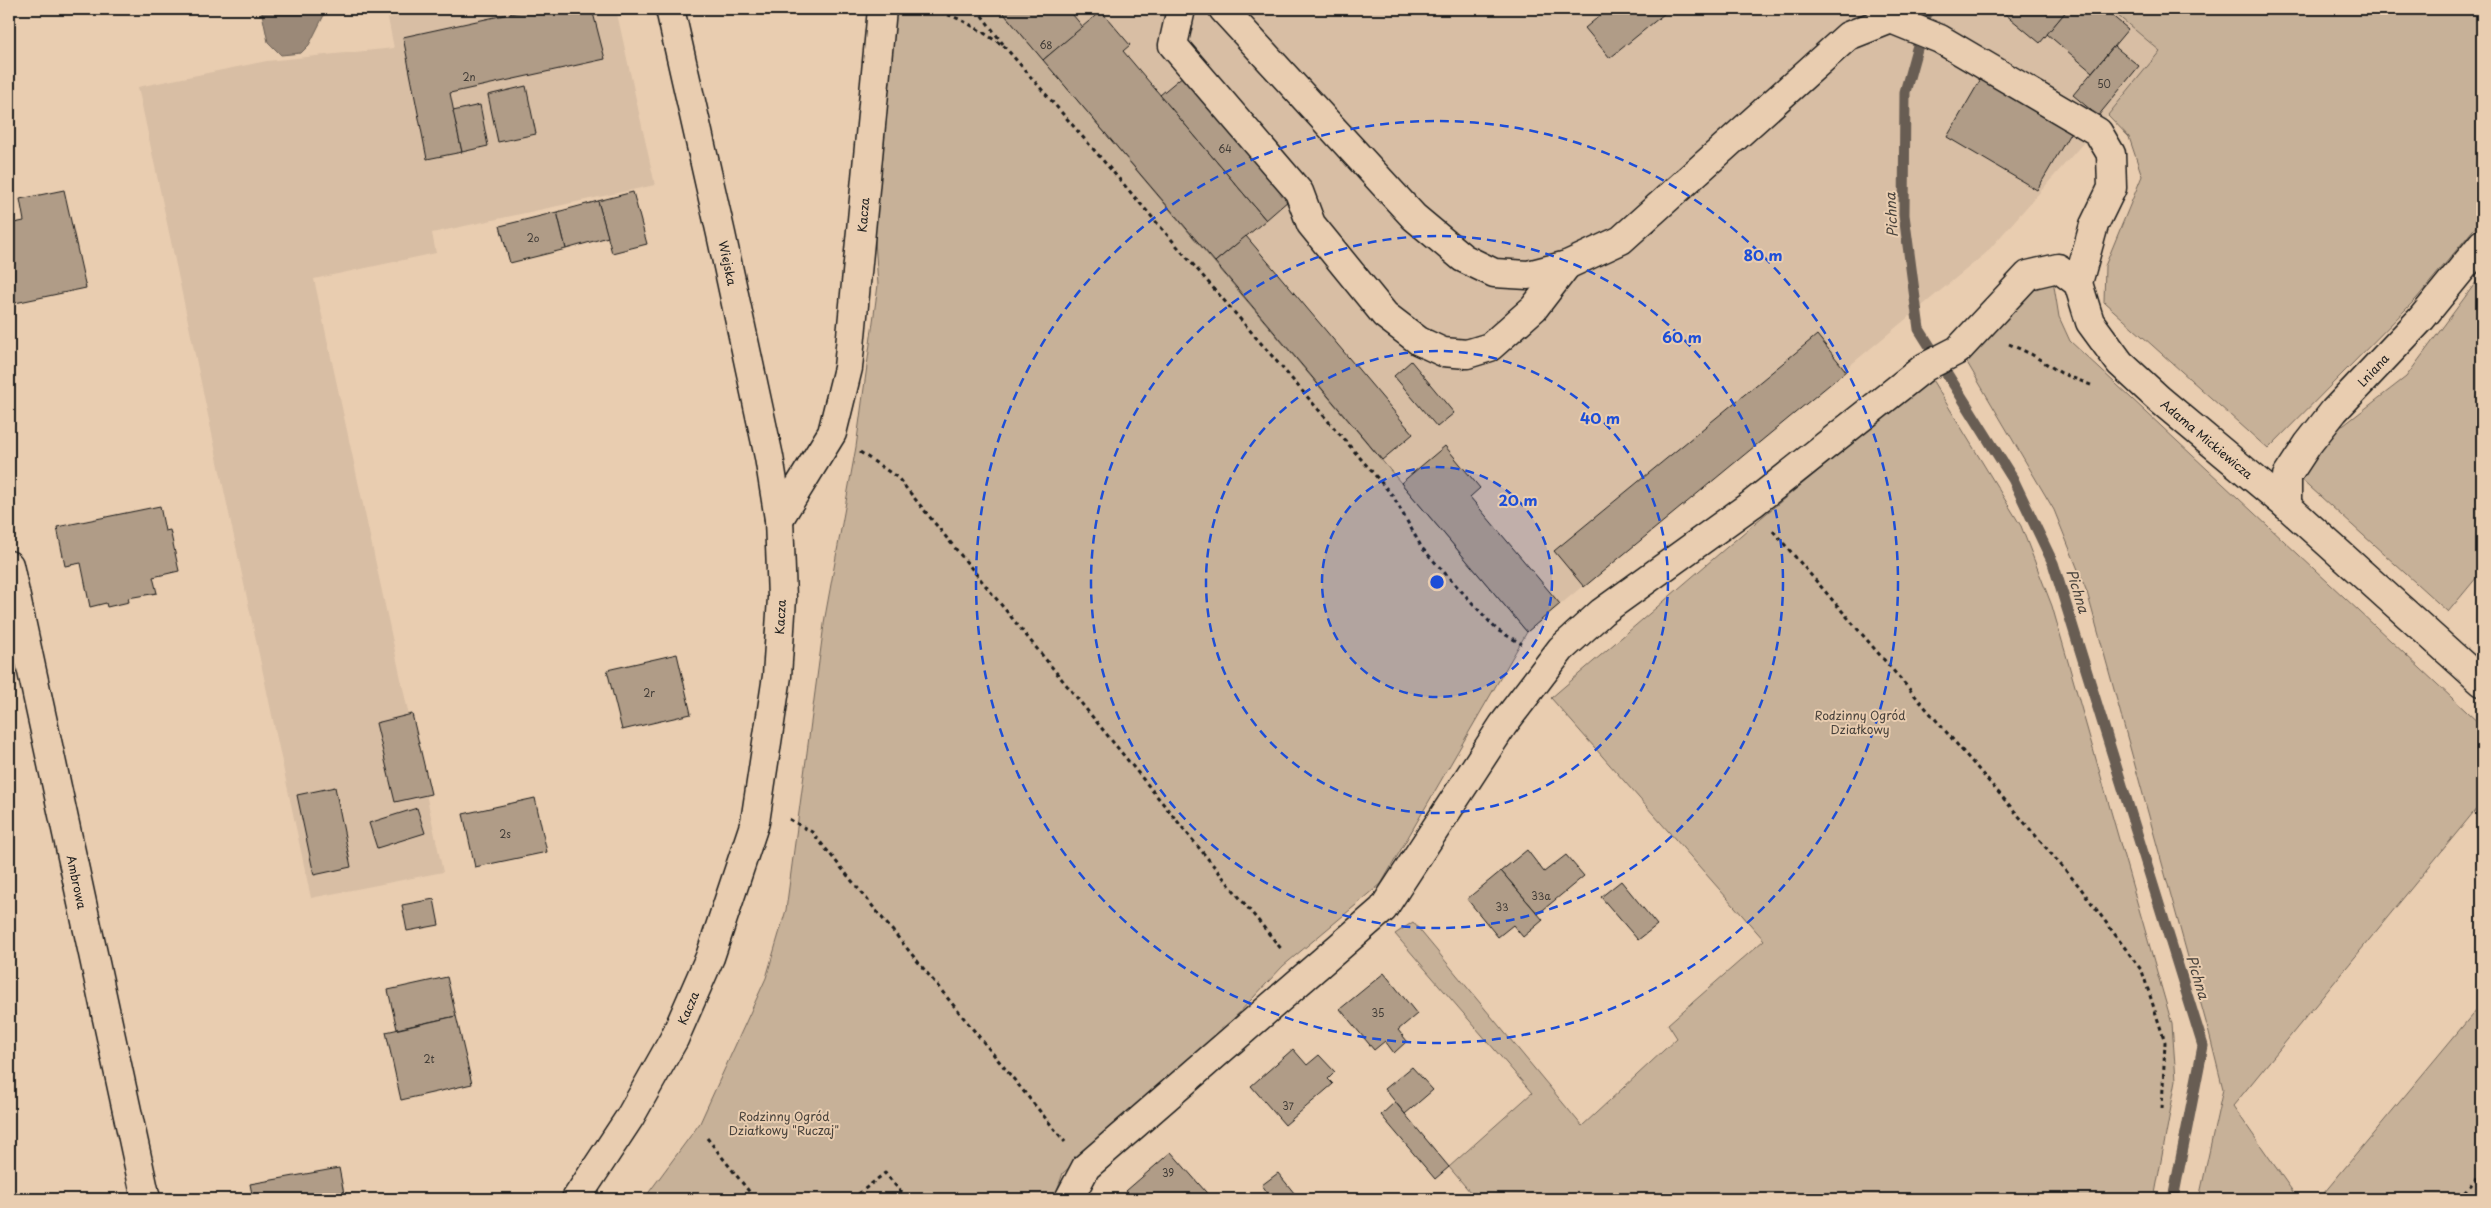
<svg xmlns="http://www.w3.org/2000/svg" width="2491" height="1208" font-family="'Playpen Sans',sans-serif">
  <rect width="100%" height="100%" fill="#e9cdb0"/>
  <filter id="ink" filterUnits="userSpaceOnUse"><feTurbulence type="fractalNoise" baseFrequency=".02" numOctaves="2"/><feDisplacementMap in="SourceGraphic" scale="10" xChannelSelector="R" yChannelSelector="G"/><feConvolveMatrix kernelMatrix="1 2 1 2 8 2 1 2 1" color-interpolation-filters="sRGB"/></filter>
  <g filter="url(#ink)">
    <!-- built -->
    <g fill="#d8bea4">
      <path d="M431 9H616L655 185 432 233 436 253 314 279 443 872 311 898 138 87 267 61 394 48 388 18Z"/>
      <path d="M1000 9H2197L2108 115 1986 253 1527 632Z"/>
    </g>
    <!-- green -->
    <g fill="#c7b198" stroke="#72665a">
      <path d="M894 9H1000L1527 632 1381 884 1283 966 1190 1065 1063 1173 1054 1199H644L700 1123 766 978 786 910 825 617 856 447 878 285 874 225Z"/>
      <path d="M2110 9H2482V219L2417 298 2268 449 2104 302 2105 266 2142 176 2129 137 2108 115 2160 51Z"/>
      <path d="M2482 274V571L2448 612 2299 477 2327 432 2344 425 2406 377Z"/>
      <path d="M2053 280 2059 317 2070 341 2482 726V802L2233 1106 2298 1199H2199L2223 1089 2209 1033 2087 592 2054 510 1965 359 2032 291Z"/>
      <path d="M1931 378 2021 526 2052 606 2172 1024 2176 1080 2154 1199H1476L1449 1167 1532 1093 1395 934 1413 922 1582 1126 1677 1038 1668 1024 1764 940 1551 698 1762 517Z"/>
      <path d="M2482 1003V1199H2319Z"/>
    </g>
    <!-- water -->
    <path fill="#9b8978" stroke="#685d53" d="M261 9H327L309 45 301 53 281 55 268 42Z"/>
    <g fill="none" stroke-linecap="round" stroke-linejoin="round">
      <!-- stream -->
      <path stroke="#685d53" stroke-width="11" d="M1928 9 1905 92 1904 215 1919 329 2013 479 2053 563 2203 1046 2173 1199"/>
    </g>
    <!-- building -->
    <g fill="#b09c87" stroke="#1c1c1c">
      <path d="M532 9H592L605 59 450 93 462 152 427 159 403 37Z"/>
      <path d="M1000 9H1068L1083 27 1043 60Z"/>
      <path d="M1608 9H1670L1610 58 1585 28Z"/>
      <path d="M1999 9H2068L2040 43Z"/>
      <path d="M2068 9H2104L2128 29 2092 72 2047 34Z"/>
      <path d="M1101 11 1130 45 1123 51 1266 220 1215 262 1043 60Z"/>
      <path d="M2114 46 2139 66 2098 116 2073 95Z"/>
      <path d="M1184 75 1289 200 1266 220 1160 95Z"/>
      <path d="M1982 77 2072 130 2037 190 1947 137Z"/>
      <path d="M526 86 536 134 498 142 488 95Z"/>
      <path d="M480 105 488 146 462 152 453 111Z"/>
      <path d="M64 190 86 288 15 303 9 273V224L24 221 20 199Z"/>
      <path d="M633 192 647 244 612 253 598 201Z"/>
      <path d="M598 201 608 237 566 249 557 212Z"/>
      <path d="M557 212 566 249 510 263 500 226Z"/>
      <path d="M1246 236 1413 434 1382 460 1215 262Z"/>
      <path d="M1817 335 1846 371 1584 587 1554 551Z"/>
      <path d="M1411 361 1454 413 1437 427 1394 376Z"/>
      <path d="M1445 446 1480 488 1470 497 1560 604 1527 632 1401 483Z"/>
      <path d="M160 506 165 531 170 530 179 571 153 577 157 593 128 598 129 602 107 607 106 603 90 607 81 563 65 566 57 527Z"/>
      <path d="M677 654 691 714 622 730 607 670Z"/>
      <path d="M412 714 431 794 395 802 376 723Z"/>
      <path d="M335 787 351 867 314 875 297 795Z"/>
      <path d="M535 798 547 852 475 867 463 814Z"/>
      <path d="M417 808 425 833 377 848 369 823Z"/>
      <path d="M2482 824V838L2475 831Z"/>
      <path d="M1527 850 1544 872 1566 855 1584 876 1538 914 1501 871Z"/>
      <path d="M1501 871 1543 920 1523 937 1513 925 1498 937 1467 899Z"/>
      <path d="M1621 881 1657 925 1638 940 1601 897Z"/>
      <path d="M434 899 439 925 407 931 402 905Z"/>
      <path d="M1384 973 1417 1014 1398 1030 1407 1041 1394 1053 1385 1041 1374 1050 1340 1009Z"/>
      <path d="M447 977 456 1016 397 1029 388 990Z"/>
      <path d="M456 1016 472 1084 401 1100 386 1032Z"/>
      <path d="M1293 1049 1307 1065 1319 1055 1335 1072 1328 1079 1333 1084 1285 1125 1251 1086Z"/>
      <path d="M1412 1067 1433 1090 1405 1114 1385 1089Z"/>
      <path d="M1395 1102 1449 1167 1435 1179 1381 1115Z"/>
      <path d="M1171 1152 1212 1199H1133L1126 1191Z"/>
      <path d="M339 1168 345 1199H253L250 1184Z"/>
      <path d="M1278 1173 1299 1199H1272L1262 1185Z"/>
    </g>
    <g fill="none" stroke-linecap="round" stroke-linejoin="round">
      <!-- minor casing -->
      <g stroke="#1c1c1c" stroke-width="31">
        <g id="minor">
          <path d="M1181 9 1173 45 1299 192 1311 224 1385 315 1419 341 1443 352 1467 354 1490 347 1534 308 1567 265"/>
          <path d="M1223 9 1414 217 1463 258 1494 273 1528 275 1567 265 1621 240 1848 36 1891 19"/>
          <path d="M1885 9 1891 19 1940 39 2098 132 2111 154 2112 188 2094 225 2078 283 2090 322 2120 363 2159 399 2287 506 2482 682"/>
          <path d="M2287 506V476L2308 444 2334 411 2422 318 2482 244"/>
          <path d="M779 519 832 433 848 368 882 9"/>
          <path d="M9 565 146 1199"/>
          <path d="M576 1199 630 1117 674 1039 710 957 755 822 777 676 782 598 779 519 769 457 721 234 670 9"/>
          <path d="M1069 1199 1086 1167 1383 909 1503 725 1561 649 1602 612 1752 504 1925 367 1958 350 2028 275 2058 268 2078 283"/>
        </g>
      </g>
      <!-- path -->
      <g stroke="#1c1c1c" stroke-width="3" stroke-dasharray="4 4" stroke-linecap="butt">
        <path d="M977 9 1003 44"/>
        <path d="M916 12C946 5 981 31 1005 47L1393 496 1422 548 1497 630 1522 644"/>
        <path d="M2009 344 2031 354 2061 373 2093 386"/>
        <path d="M860 452 898 478 1283 951"/>
        <path d="M1773 531 2079 886 2142 971 2165 1042 2162 1109"/>
        <path d="M789 819 812 832 1065 1142"/>
        <path d="M707 1138 755 1199"/>
        <path d="M852 1199 885 1173 907 1199"/>
        <path d="M2459 1199 2482 1172"/>
      </g>
      <!-- minor -->
      <use href="#minor" stroke="#e9cdb0" stroke-width="28"/>
    </g>
  </g>
  <!-- distance rings -->
  <circle cx="1437" cy="582" r="115" fill="#1d4ed8" fill-opacity=".12"/>
  <g fill="none" stroke="#1d4ed8" stroke-width="2.5" stroke-dasharray="9 6">
    <circle cx="1437" cy="582" r="115"/>
    <circle cx="1437" cy="582" r="231"/>
    <circle cx="1437" cy="582" r="346"/>
    <circle cx="1437" cy="582" r="461"/>
  </g>
  <g text-anchor="middle" dominant-baseline="central" stroke-width="4" stroke-linejoin="round" paint-order="stroke">
    <!-- number labels -->
    <g font-size="10" fill="#413c37">
      <text x="1046" y="44">68</text>
      <text x="469" y="76">2n</text>
      <text x="2104" y="83">50</text>
      <text x="1225" y="148">64</text>
      <text x="533" y="237">2o</text>
      <text x="649" y="692">2r</text>
      <text x="505" y="833">2s</text>
      <text x="1541" y="895">33a</text>
      <text x="1502" y="906">33</text>
      <text x="1378" y="1012">35</text>
      <text x="429" y="1058">2t</text>
      <text x="1288" y="1105">37</text>
      <text x="1168" y="1172">39</text>
    </g>
    <!-- street labels -->
    <g font-size="12" fill="#1c1c1c" stroke="#e9cdb0">
      <text transform="translate(863 215) rotate(-85)">Kacza</text>
      <text transform="translate(728 263) rotate(78)">Wiejska</text>
      <text transform="translate(2373 370) rotate(-47)">Lniana</text>
      <text transform="translate(2207 439) rotate(40)">Adama Mickiewicza</text>
      <text transform="translate(780 617) rotate(-87)">Kacza</text>
      <text transform="translate(77 882) rotate(78)">Ambrowa</text>
      <text transform="translate(688 1008) rotate(-67)">Kacza</text>
    </g>
    <!-- park labels -->
    <g font-size="12" fill="#47413b" stroke="#e9cdb0">
      <text x="1860" y="715">Rodzinny Ogród<tspan x="1860" dy="14">Działkowy</tspan></text>
      <text x="784" y="1116">Rodzinny Ogród<tspan x="784" dy="14">Działkowy "Ruczaj"</tspan></text>
    </g>
    <!-- water labels -->
    <g font-size="14" font-style="italic" fill="#48423c" stroke="#e9cdb0">
      <text transform="translate(1891 215) rotate(-93)">Pichna</text>
      <text transform="translate(2078 591) rotate(73)">Pichna</text>
      <text transform="translate(2198 977) rotate(73)">Pichna</text>
    </g>
  </g>
  <circle cx="1437" cy="582" r="8" fill="#1d4ed8" stroke="#e9cdb0" stroke-width="2.5"/>
  <g font-size="15" text-anchor="middle" font-weight="bold" fill="#1d4ed8" stroke="#e9cdb0" stroke-width="4" stroke-linejoin="round" paint-order="stroke">
    <text x="1763" y="261">80 m</text>
    <text x="1682" y="343">60 m</text>
    <text x="1600" y="424">40 m</text>
    <text x="1518" y="506">20 m</text>
  </g>
  <!-- margin -->
  <rect width="2491" height="1208" fill="none" stroke="#e9cdb0" stroke-width="30"/>
  <rect x="15" y="15" width="2461" height="1178" fill="none" stroke="#1c1c1c" stroke-width="2" filter="url(#ink)"/>
</svg>
